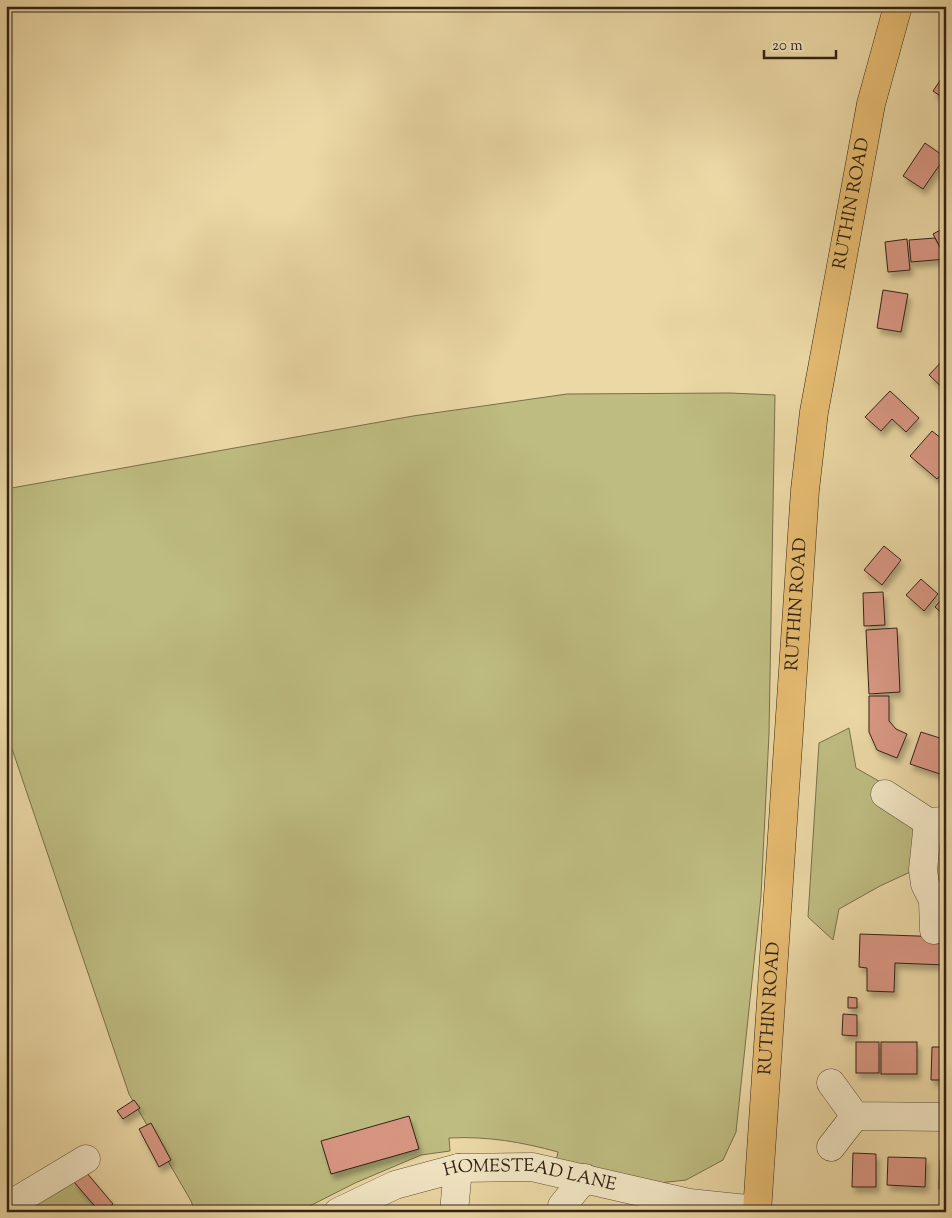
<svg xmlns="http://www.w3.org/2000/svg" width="952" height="1218" font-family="'Sorts Mill Goudy',serif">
  <defs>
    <filter id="shadow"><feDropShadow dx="3" dy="5.5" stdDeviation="2.5" flood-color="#0004"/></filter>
  </defs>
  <rect width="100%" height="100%" fill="#ebd8a5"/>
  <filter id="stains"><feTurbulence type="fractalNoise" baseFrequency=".004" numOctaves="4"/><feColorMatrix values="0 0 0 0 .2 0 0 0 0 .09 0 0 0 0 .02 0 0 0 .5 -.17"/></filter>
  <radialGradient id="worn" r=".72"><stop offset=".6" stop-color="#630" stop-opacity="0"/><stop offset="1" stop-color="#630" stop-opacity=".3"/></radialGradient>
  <!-- green -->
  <g fill="#bebc81" stroke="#786f4b">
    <path d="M730 393 775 395 769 734 761 896 736 1132 723 1160 686 1180 650 1184 556 1161 558 1152C522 1142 487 1136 449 1138L450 1151 421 1155 355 1183 298 1212H195L191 1201 129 1094 6 731V489L413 416 567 394Z"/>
    <path d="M849 728 856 768 884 784 926 824 919 868 880 886 839 909 833 940 808 917 819 743Z"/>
    <path d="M64 1177 74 1182 100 1212H6Z"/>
  </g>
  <!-- building -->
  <g fill="#d99783" stroke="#322215" filter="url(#shadow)">
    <path d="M946 72V100L933 91Z"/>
    <path d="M925 143 945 157 923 189 903 176Z"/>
    <path d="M946 227V259L933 234Z"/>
    <path d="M935 238 946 259 911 262 909 240Z"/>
    <path d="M907 239 910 270 888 272 885 242Z"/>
    <path d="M883 290 908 294 901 332 877 328Z"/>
    <path d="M946 357V391L929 375Z"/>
    <path d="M890 391 919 418 906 432 892 419 881 431 865 417Z"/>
    <path d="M932 431 946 442V469L937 479 910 456Z"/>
    <path d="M884 546 901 560 882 585 864 570Z"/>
    <path d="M921 579 938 594 924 611 906 595Z"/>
    <path d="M883 592 885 625 864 626 863 593Z"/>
    <path d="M946 594V617L935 607Z"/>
    <path d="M897 628 900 692 869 694 866 630Z"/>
    <path d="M869 696H889V721L896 729 907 734 897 758 877 750 869 732Z"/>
    <path d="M921 732 946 740V776L910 764Z"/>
    <path d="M860 934 946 937V965L895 963 894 992 867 991V968L859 967Z"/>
    <path d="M848 997 857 998V1008H848Z"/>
    <path d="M843 1014 857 1015V1036L842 1035Z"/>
    <rect x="856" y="1042" width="23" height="31"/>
    <rect x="881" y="1042" width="36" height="32"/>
    <path d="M932 1047H946V1080H931Z"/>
    <path d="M134 1100 140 1108 123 1119 117 1111Z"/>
    <path d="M409 1116 419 1149 331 1174 321 1141Z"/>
    <path d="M151 1123 171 1160 159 1167 139 1129Z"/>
    <path d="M853 1153 876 1154V1187H852Z"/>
    <path d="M888 1157 926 1158 925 1187 887 1185Z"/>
    <path d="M940 1160H946V1189H939Z"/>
    <path d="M86 1172 113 1204 104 1212H100L74 1182Z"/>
  </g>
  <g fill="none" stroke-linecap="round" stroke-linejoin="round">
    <!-- minor casing -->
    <g stroke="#605039" stroke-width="29">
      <g id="minor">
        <path d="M885 794 928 822 945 821"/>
        <path d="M928 822 923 870 925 884 933 900 934 930"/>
        <path d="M831 1083 855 1116 946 1117"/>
        <path d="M831 1147 855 1116"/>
        <path d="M6 1207 86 1159"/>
        <path id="s1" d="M338 1212 395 1185 458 1168 532 1167 689 1203 757 1210"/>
        <path d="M454 1212 458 1168"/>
        <path d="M562 1212V1206L585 1178"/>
      </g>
    </g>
    <!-- major casing -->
    <g stroke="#322215" stroke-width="29">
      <g id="major">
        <path id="s2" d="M757 1212 805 490 814 412 871 104 898 6"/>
      </g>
    </g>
    <!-- minor -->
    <use href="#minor" stroke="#f2e6c4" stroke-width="28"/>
    <!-- major -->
    <use href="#major" stroke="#e6bc72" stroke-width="28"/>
  </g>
  <g text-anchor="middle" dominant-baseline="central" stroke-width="4" stroke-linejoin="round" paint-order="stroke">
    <!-- street labels -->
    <g font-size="18" fill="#322215" stroke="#f2e6c4">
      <text stroke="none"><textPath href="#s2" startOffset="1014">RUTHIN ROAD</textPath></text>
      <text stroke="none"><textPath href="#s2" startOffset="609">RUTHIN ROAD</textPath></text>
      <text stroke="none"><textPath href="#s2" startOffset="204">RUTHIN ROAD</textPath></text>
      <text stroke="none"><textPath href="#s1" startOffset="201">HOMESTEAD LANE</textPath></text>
    </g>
  </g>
  <!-- margin -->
  <rect width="952" height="1218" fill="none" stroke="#ebd8a5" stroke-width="25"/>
  <rect x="8" y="8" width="937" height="1203" fill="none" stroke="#322215" stroke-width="2.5"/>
  <rect x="12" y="12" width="927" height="1193" fill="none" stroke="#322215"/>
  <!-- scale -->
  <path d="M764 50v8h72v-8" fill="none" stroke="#322215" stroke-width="2.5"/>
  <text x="772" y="50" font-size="15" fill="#322215" stroke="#f2e6c4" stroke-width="4" paint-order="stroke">20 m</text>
  <rect width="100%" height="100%" filter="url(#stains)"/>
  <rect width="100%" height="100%" fill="url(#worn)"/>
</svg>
